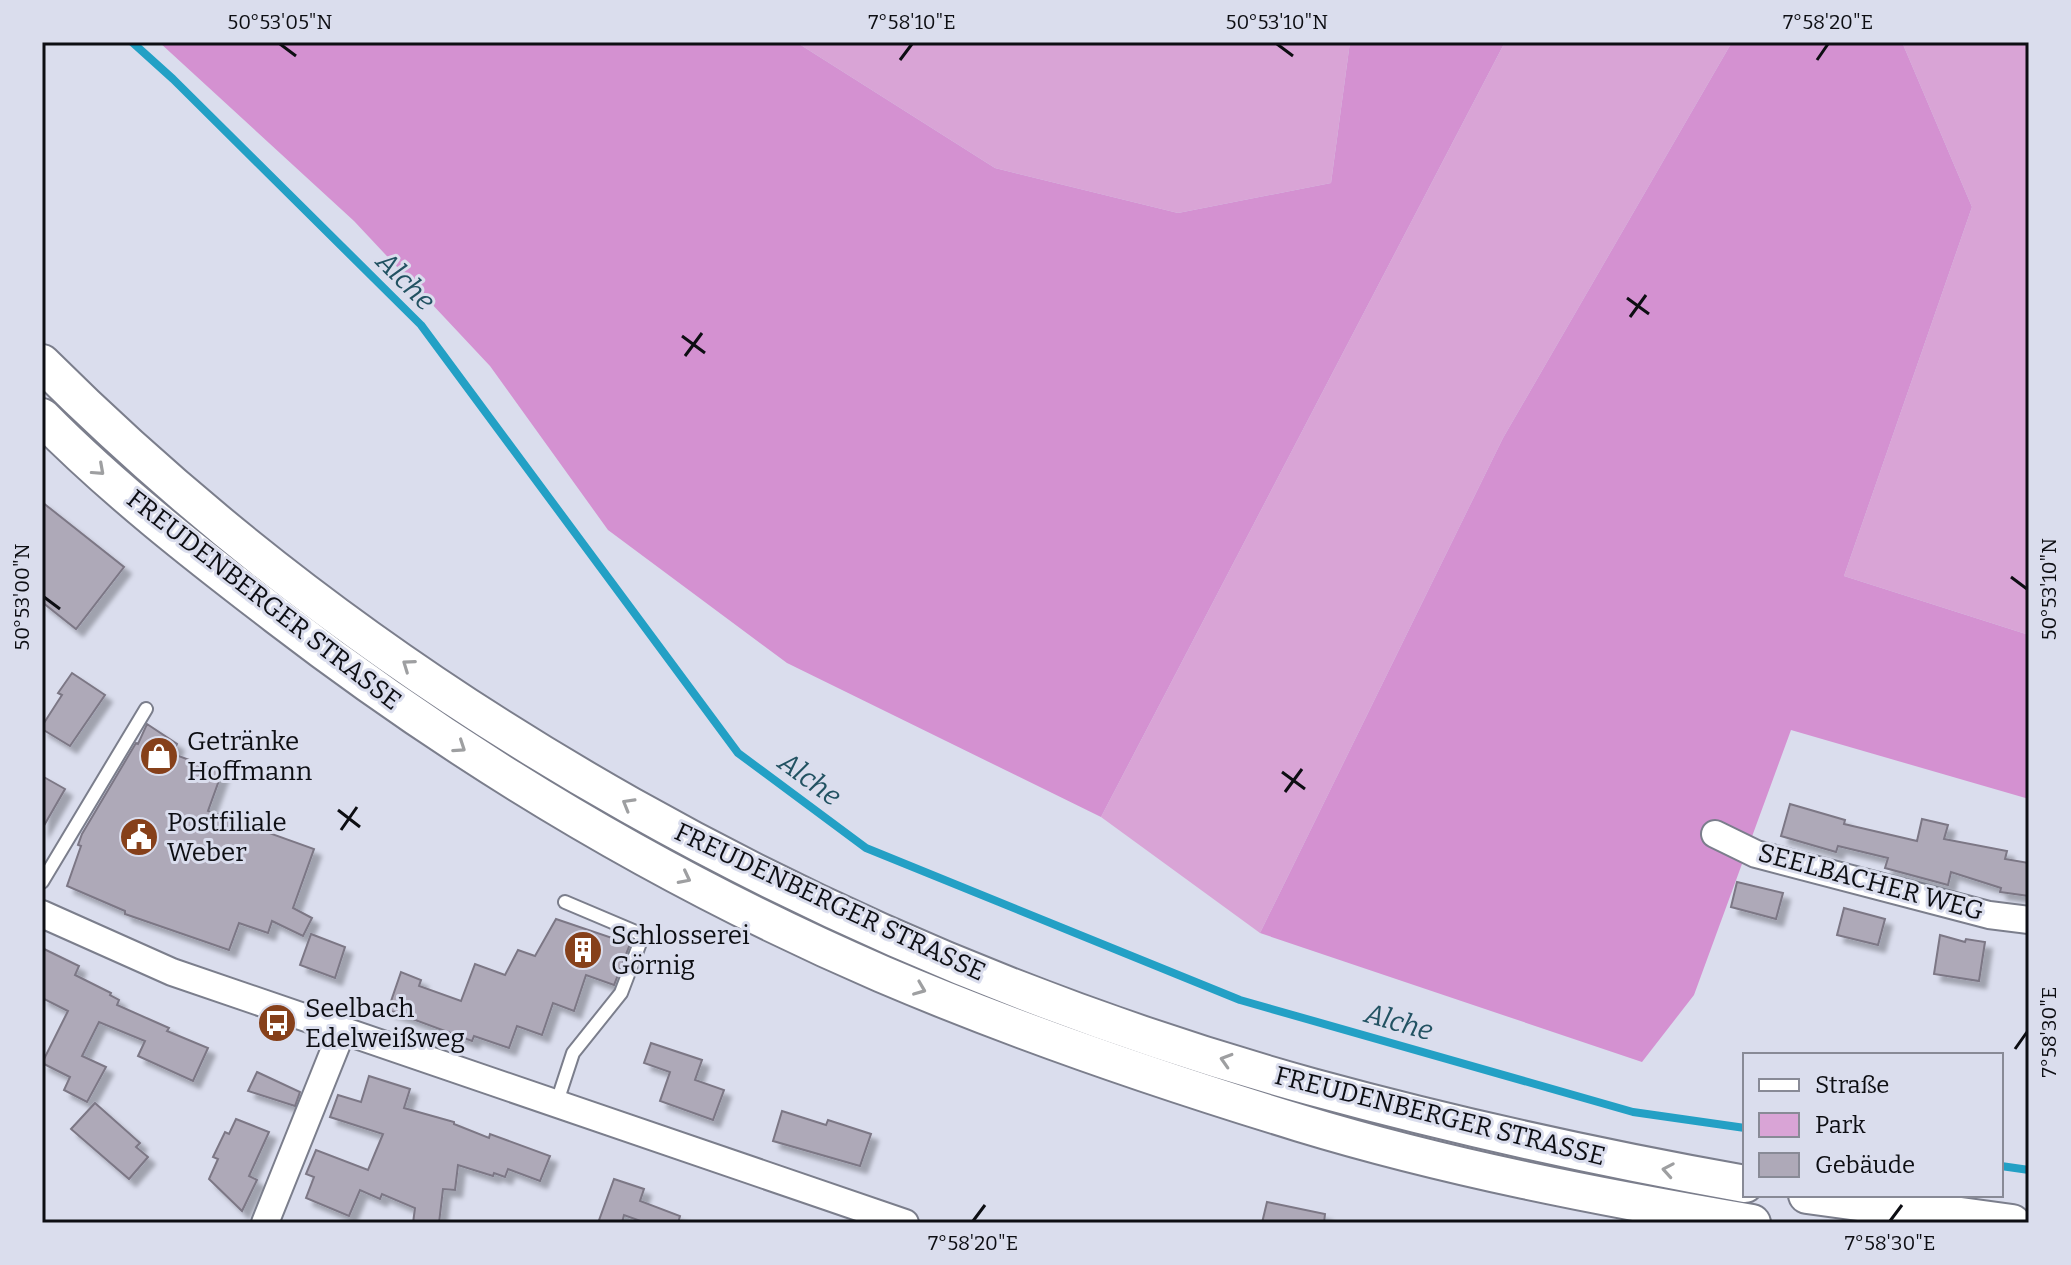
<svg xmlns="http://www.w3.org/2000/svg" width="2071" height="1265" font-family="Bitter,serif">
  <defs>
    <filter id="shadow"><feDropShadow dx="7" dy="7" stdDeviation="2" flood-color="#0004"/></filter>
  </defs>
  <rect width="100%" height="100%" fill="#dadded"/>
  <!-- green -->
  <g fill="#d9a4d6">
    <path d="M796 42H1350L1331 183 1178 213 995 168Z"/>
    <path d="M1505 42H1732L1503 438 1260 933 1101 817Z"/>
    <path d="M1902 42H2029V635L1844 576 1972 207Z"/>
  </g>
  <!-- forest -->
  <g fill="#d491d1">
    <path d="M159 42H796L995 168 1178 213 1331 183 1350 42H1505L1101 817 787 663 608 530 490 366 354 221Z"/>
    <path d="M1732 42H1902L1972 207 1844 576 2029 635V799L1791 730 1694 995 1642 1062 1260 933 1503 438Z"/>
  </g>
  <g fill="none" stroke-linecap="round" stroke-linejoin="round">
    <!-- stream -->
    <g stroke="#23a0c5" stroke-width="8">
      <path d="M132 42 173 79 421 325 738 753 866 848 1240 1000 1633 1112 1745 1128"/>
      <path d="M2001 1166 2029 1170"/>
    </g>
  </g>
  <!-- building -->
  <g fill="#aea9b8" stroke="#7c7785" stroke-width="2" filter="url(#shadow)">
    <path d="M42 502 124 567 76 629 42 602Z"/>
    <path d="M72 673 105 695 70 746 42 729V726L62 695 58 693Z"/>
    <path d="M147 724 177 744 173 754 222 772 208 811 314 849 293 908 312 918 303 936 272 921 268 933 239 923 229 950 125 914V911L67 886 81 846 78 845 82 834 136 743 138 744Z"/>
    <path d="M42 776 65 789 42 829Z"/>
    <path d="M1790 804 1845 820 1844 824 1917 841 1922 819 1948 825 1944 839 2007 851 2005 859 2029 863V896L2000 892 2001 888 1951 872 1948 885 1885 868 1888 858 1838 846 1836 852 1781 836Z"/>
    <path d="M1737 882 1783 893 1776 919 1731 907Z"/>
    <path d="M1844 908 1885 919 1878 945 1837 935Z"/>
    <path d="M556 919 630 944 614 985 586 975 574 1011 553 1003 542 1035 517 1026 509 1048 474 1036 472 1041 388 1010 401 972 421 980 419 986 461 1001 475 964 505 975 518 950 535 956Z"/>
    <path d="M311 934 345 947 335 978 300 965Z"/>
    <path d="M1940 935 1965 942 1966 939 1985 942 1979 981 1934 974Z"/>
    <path d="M42 948 79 966 75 975 111 993 110 995 119 1000 117 1005 169 1028 167 1031 208 1048 193 1081 138 1056 145 1041 99 1022 82 1056 106 1067 87 1102 64 1090 70 1077 42 1063 68 1011 42 998Z"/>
    <path d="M651 1043 702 1060 695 1080 724 1090 713 1120 660 1101 670 1072 644 1063Z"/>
    <path d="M257 1072 300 1092 295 1106 248 1091Z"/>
    <path d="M369 1076 410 1089 404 1108 454 1122V1124L489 1138 490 1134 550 1156 540 1181 508 1169 505 1177 494 1173 493 1176 458 1165 455 1190 443 1189 439 1223H413L415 1208 382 1194 380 1199 360 1190 349 1216 306 1198 314 1177 306 1174 316 1150 368 1170 383 1134 330 1117 338 1095 361 1102Z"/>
    <path d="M95 1103 140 1143 136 1147 148 1157 129 1179 71 1129Z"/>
    <path d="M782 1111 826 1125 828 1120 871 1134 860 1166 773 1141Z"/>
    <path d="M236 1119 269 1132 249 1176 257 1180 242 1211 209 1179 218 1159 213 1157 225 1132 229 1134Z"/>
    <path d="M614 1179 644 1189 640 1201 680 1216 678 1223H646L624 1215 622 1223H598Z"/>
    <path d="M1267 1202 1325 1214 1324 1223H1262Z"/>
  </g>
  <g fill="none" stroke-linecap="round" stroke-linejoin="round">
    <!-- service casing -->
    <g stroke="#7b7e8c" stroke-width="16">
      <g id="service">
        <path d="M42 882 146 709"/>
        <path d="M556 1105 573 1053 621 993 643 935 565 902"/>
      </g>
    </g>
    <!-- minor casing -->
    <g stroke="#7b7e8c" stroke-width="30">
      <g id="minor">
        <path d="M1715 834 1756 854 1989 915 2029 920"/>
        <path d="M42 914 172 972 905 1223"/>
        <path d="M265 1223 342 1031"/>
      </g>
    </g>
    <!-- secondary casing -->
    <g stroke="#7b7e8c" stroke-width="40">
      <g id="secondary">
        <path d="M42 363C389 709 841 956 1312 1087 1455 1126 1599 1158 1745 1184"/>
        <path d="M42 417C114 490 196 554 277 616 463 759 667 881 882 974 1018 1032 1159 1080 1300 1123 1448 1168 1600 1197 1752 1223"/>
        <path d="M1807 1195 2012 1223"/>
      </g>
    </g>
    <!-- service -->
    <use href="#service" stroke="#fff" stroke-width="12"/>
    <!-- minor -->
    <use href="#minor" stroke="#fff" stroke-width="26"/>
    <!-- secondary -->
    <use href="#secondary" stroke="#fff" stroke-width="36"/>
  </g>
  <!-- one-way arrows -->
  <defs><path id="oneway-chevron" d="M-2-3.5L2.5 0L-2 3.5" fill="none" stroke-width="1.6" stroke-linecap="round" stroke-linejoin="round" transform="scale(2)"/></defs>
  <g stroke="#9e9fa1">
    <use href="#oneway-chevron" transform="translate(99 470) rotate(42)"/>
    <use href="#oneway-chevron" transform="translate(408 665) rotate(-145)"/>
    <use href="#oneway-chevron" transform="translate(460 747) rotate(34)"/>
    <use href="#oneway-chevron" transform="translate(628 804) rotate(-150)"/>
    <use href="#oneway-chevron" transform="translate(685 878) rotate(27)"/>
    <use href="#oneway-chevron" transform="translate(920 989) rotate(22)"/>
    <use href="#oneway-chevron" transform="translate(1226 1060) rotate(-163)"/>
    <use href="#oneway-chevron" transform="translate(1668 1170) rotate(-170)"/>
  </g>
  <!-- ticks -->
  <path fill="none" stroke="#0d0e13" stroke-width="3" d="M280 44 296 56M1277 44 1293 56M900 60 912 44M1817 60 1828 44M1627 298 1649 314M1630 317 1646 295M682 336 705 353M685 356 702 333M2011 577 2027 589M44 597 60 609M1282 772 1305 789M1285 792 1302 769M338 810 360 827M341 830 357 807M2015 1049 2027 1032M973 1221 985 1205M1890 1221 1902 1205"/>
  <!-- icons -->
  <defs>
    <g id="shop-disc" transform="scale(2)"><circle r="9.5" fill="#86401a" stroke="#dadded"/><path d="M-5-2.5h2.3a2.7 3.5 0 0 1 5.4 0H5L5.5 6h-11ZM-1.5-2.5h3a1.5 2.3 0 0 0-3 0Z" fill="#fff"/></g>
    <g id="civic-disc" transform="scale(2)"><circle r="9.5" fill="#86401a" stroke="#dadded"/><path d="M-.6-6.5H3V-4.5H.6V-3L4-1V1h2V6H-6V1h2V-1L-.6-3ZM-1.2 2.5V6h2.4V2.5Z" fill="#fff"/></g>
    <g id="building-disc" transform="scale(2)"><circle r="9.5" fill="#86401a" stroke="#dadded"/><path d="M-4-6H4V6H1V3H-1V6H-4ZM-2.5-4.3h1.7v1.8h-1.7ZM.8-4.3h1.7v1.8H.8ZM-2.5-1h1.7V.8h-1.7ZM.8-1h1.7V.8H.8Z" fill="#fff"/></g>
    <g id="bus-disc" transform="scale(2)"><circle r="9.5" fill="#86401a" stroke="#dadded"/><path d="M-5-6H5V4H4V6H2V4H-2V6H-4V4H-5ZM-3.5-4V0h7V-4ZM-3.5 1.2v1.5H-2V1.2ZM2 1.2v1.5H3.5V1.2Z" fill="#fff"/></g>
  </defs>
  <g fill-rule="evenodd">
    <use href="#shop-disc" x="159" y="756"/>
    <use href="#civic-disc" x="139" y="837"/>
    <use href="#building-disc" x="583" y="950"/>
    <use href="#bus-disc" x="277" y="1023"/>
  </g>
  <g text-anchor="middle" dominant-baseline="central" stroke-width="6" stroke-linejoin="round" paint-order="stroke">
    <!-- street labels -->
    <g font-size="26" fill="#0d0e13" stroke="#dadded">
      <text transform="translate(264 600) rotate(38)">FREUDENBERGER STRASSE</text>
      <text transform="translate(1871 882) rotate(15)">SEELBACHER WEG</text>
      <text transform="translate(830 902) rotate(25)">FREUDENBERGER STRASSE</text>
      <text transform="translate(1440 1116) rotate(14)">FREUDENBERGER STRASSE</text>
    </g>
    <!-- poi labels -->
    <g font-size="26" fill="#0d0e13" stroke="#dadded" text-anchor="start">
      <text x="187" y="741">Getränke<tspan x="187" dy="30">Hoffmann</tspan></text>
      <text x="167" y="822">Postfiliale<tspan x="167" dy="30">Weber</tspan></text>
      <text x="611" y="935">Schlosserei<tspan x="611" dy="30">Görnig</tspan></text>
      <text x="305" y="1008">Seelbach<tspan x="305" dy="30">Edelweißweg</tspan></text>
    </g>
    <!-- water labels -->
    <g font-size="28" font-style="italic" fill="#225262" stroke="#dadded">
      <text transform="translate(406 281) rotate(45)">Alche</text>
      <text transform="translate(810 779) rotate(36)">Alche</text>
      <text transform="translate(1399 1022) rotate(16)">Alche</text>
    </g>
  </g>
  <!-- border -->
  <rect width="2071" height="1265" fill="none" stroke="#dadded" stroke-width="88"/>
  <!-- legend -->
  <rect x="1743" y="1053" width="260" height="144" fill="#dadded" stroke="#888a96" stroke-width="2"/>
  <rect x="1759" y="1079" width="40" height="12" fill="#ffffff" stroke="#888a96" stroke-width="2"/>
  <text x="1815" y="1093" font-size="24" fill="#0d0e13">Straße</text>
  <rect x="1759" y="1113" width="40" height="24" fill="#d9a4d6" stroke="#888a96" stroke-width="2"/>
  <text x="1815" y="1133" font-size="24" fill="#0d0e13">Park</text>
  <rect x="1759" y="1153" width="40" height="24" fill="#aea9b8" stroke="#888a96" stroke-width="2"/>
  <text x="1815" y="1173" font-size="24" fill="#0d0e13">Gebäude</text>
  <rect x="44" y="44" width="1983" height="1177" fill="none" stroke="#0d0e13" stroke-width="3"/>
  <g font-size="20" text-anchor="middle" fill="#0d0e13">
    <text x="280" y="29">50°53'05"N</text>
    <text x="912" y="29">7°58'10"E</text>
    <text x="1277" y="29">50°53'10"N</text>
    <text x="1828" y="29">7°58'20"E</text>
    <text transform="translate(2049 589) rotate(-90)" y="7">50°53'10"N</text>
    <text transform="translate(22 597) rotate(-90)" y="7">50°53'00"N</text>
    <text transform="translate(2049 1032) rotate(-90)" y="7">7°58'30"E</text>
    <text x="973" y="1250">7°58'20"E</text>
    <text x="1890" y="1250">7°58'30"E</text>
  </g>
</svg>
